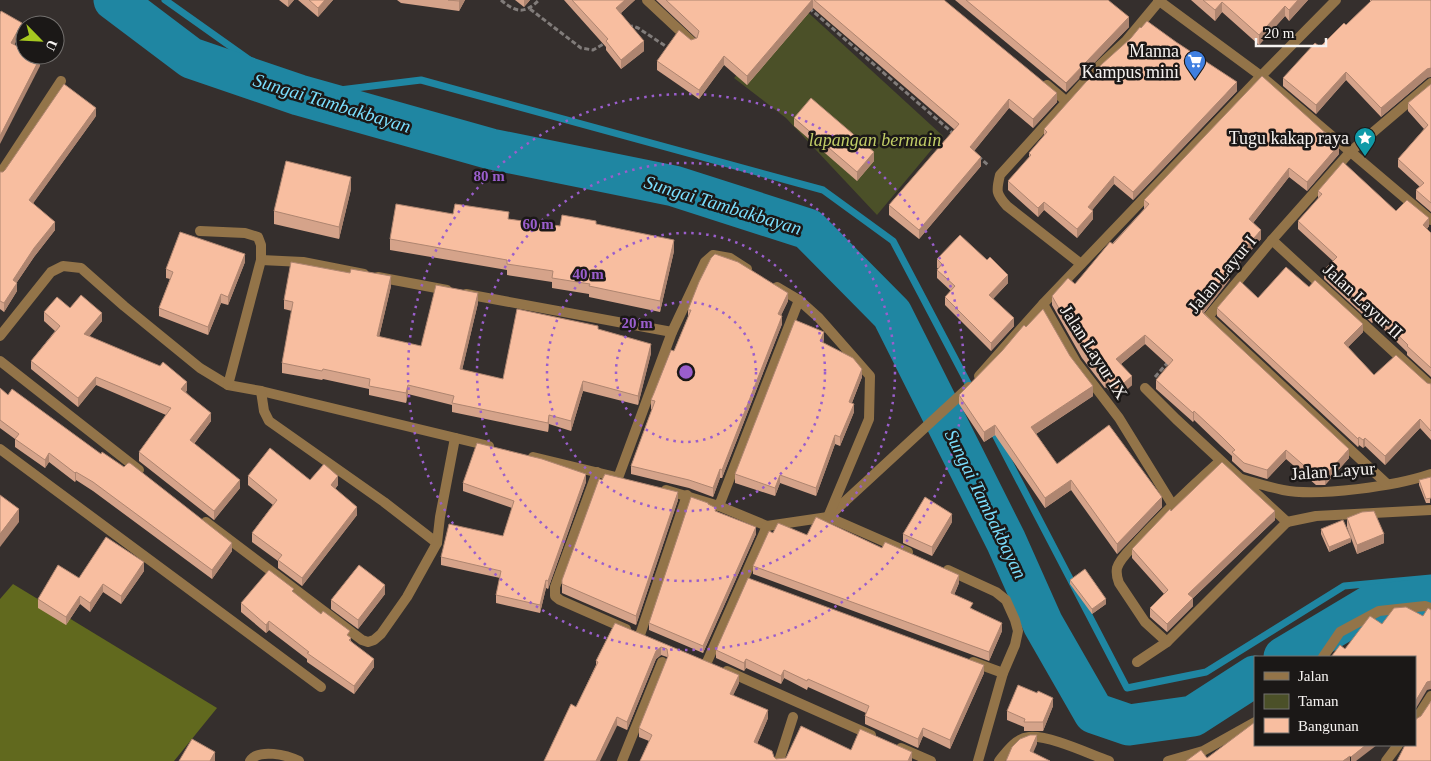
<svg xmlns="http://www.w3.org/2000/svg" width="1431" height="761" font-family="'Times New Roman',serif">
  <rect width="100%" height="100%" fill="#352f2d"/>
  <!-- green -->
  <path fill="#4b5028" d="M801 6 943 136 877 215 786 118 734 78Z"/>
  <!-- forest -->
  <path fill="#61691e" d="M13 584 217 708 174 761H0V599Z"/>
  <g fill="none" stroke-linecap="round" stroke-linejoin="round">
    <!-- stream -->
    <g stroke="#1f86a2" stroke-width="7">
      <path d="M165 0 299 95 421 80 823 190 893 241 971 389"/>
      <path d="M991 427 1127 688 1206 672 1344 586 1431 578"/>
    </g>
    <!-- river -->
    <g stroke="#1f86a2" stroke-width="41">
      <path d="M114 0 191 58 299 95 491 149 674 186 808 229 892 314 1006 541 1043 624 1094 713 1129 725 1193 716 1255 676"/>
      <path d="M1284 657 1371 605 1431 598"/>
    </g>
    <!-- path -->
    <g stroke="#817c7a" stroke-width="3" stroke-dasharray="5 2.5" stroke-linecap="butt">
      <path d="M501 0C516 13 525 14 539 0"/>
      <path d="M809 8 955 135"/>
      <path d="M530 9 581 48 593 50 607 42"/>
      <path d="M628 27 633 26 638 28 670 49"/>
      <path d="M978 156 988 165"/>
      <path d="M1155 377 1169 361"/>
    </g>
    <!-- minor -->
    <g stroke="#937449" stroke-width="10">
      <path d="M647 0 692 42"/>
      <path d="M1047 85 1067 102"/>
      <path d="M0 174 61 81"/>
      <path d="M200 231 245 233 258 237 261 245V260L303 262 364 274"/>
      <path d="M1272 240 1431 386"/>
      <path d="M1081 264 1007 206C996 194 996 191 1000 175L1097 68 1126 41 1160 0"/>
      <path d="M378 277 447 290"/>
      <path d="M777 287 799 300"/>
      <path d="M466 294 672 332"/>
      <path d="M1043 304 1076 362 1119 418 1172 504"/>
      <path d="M0 336 51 272 63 266 81 268 124 306 200 368 228 385 261 391 489 446"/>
      <path d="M0 361 139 470"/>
      <path d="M979 376 1043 304 1261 76"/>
      <path d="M228 385 261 260"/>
      <path d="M1145 388 1176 419 1287 522"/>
      <path d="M261 391 264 411 269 421 384 502 437 543"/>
      <path d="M0 449 321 687"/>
      <path d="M533 457 616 477"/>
      <path d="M597 472 555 587V596L560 600 626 629"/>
      <path d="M618 478 672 332 705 262 713 255 730 258 747 269"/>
      <path d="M1238 478C1253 482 1268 487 1283 490 1318 497 1396 486 1431 474"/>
      <path d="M1387 484 1208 317 1272 240 1351 151 1431 83"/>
      <path d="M666 490 719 506 767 526 828 517 969 387"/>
      <path d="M719 506 799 300 819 318 870 376 869 419 828 517 908 552"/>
      <path d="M206 522 362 640 368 642 374 640 381 634 407 597 437 543 440 517 455 438"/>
      <path d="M1287 522 1316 516 1431 510"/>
      <path d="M948 570 996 592 1006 600 1015 620 1018 631 1015 645 1003 673 978 761"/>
      <path d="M640 635 687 495"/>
      <path d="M1167 642 1145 622 1119 583C1117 578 1116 574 1117 568 1120 558 1131 549 1138 541 1164 513 1191 487 1220 461"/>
      <path d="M1323 657 1340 632 1379 611 1425 606 1431 608"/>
      <path d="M707 662 767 526"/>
      <path d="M973 662 1003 673"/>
      <path d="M1137 662 1167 642 1287 522"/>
      <path d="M727 671 871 735"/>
      <path d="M1415 721 1431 696"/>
      <path d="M901 748 931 761"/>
      <path d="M250 761C259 748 287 755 299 761"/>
      <path d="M622 761 662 662"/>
      <path d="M779 761 793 717"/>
      <path d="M999 761C1007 751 1016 738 1029 737 1050 735 1089 754 1109 761"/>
      <path d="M1168 761 1203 751 1255 722"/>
      <path d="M1386 761 1398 745"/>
    </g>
    <!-- tertiary -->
    <g stroke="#937449" stroke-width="10">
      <path d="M1158 0 1261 76 1431 220"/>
      <path d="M1261 76 1336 0"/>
    </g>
  </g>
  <!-- wall -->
  <g fill="#d5a38a">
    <path d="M279 0H294L288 7Z"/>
    <path d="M298 0H333L318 17Z"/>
    <path d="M397 0H465L459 11 401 3Z"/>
    <path d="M515 0H530L524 7Z"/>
    <path d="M564 0H635L621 13 644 51 621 69 606 50V47Z"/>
    <path d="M656 0H944L1057 102 1033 128 1009 108 974 151 981 166 919 239 889 215V205L955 130 813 8 747 85 724 65 699 99 657 70V61L691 40 696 38Z"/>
    <path d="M955 0H1108L1129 27 1066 92Z"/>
    <path d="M1191 0H1308L1289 21 1285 16 1259 45 1222 12 1215 21Z"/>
    <path d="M1370 0H1431L1427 78 1381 117 1346 80 1316 114 1283 86V78L1346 25 1370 2Z"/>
    <path d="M1431 84V212L1416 199V190L1420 187 1398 167V159L1424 129 1408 111V103Z"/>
    <path d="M1237 91 1133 200 1114 184 1092 210 1093 219 1077 238 1044 210 1038 217 1008 190V181L1029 158V153L1044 136V129Z"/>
    <path d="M96 116 33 203 55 230 34 257 17 282V291L4 312 0 309V172H3Z"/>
    <path d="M794 118 874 161 857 181 794 126Z"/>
    <path d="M1339 154 1307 191 1289 177 1253 223 1261 239 1230 274V279L1204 313 1349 458 1325 485H1316L1286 459 1267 479 1244 472 1232 461V456L1221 446 1194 420 1193 422 1156 389V380L1168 365 1145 344 1121 364 1132 385 1116 399 1106 387 1105 388 1082 358 1052 305V296L1075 284 1144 209V200Z"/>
    <path d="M351 189 339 239 274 224V211Z"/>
    <path d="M1318 191 1396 211 1429 226 1427 229 1431 233V377L1407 355V352L1374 320 1372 323 1324 279V270L1333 261 1298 229V221L1318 199Z"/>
    <path d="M453 214 509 219 560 226 596 224 674 251 660 312 589 297V294L552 288V282L507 275V270L390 250V239Z"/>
    <path d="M937 259 1008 283 993 299 1014 326 991 351 945 305V297L951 291 937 278V270L938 268H937Z"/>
    <path d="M245 262 228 305 221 303 208 335 159 316V308L170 279 166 278V269Z"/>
    <path d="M391 286 379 337 421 346 478 303 462 370 503 379 598 330 651 353 638 405 583 391 571 431 549 424 548 432 452 412V405L408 394 406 403 369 395V389L323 379 322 380 282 373V363L292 311 284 309V300Z"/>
    <path d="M1309 287 1363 332 1348 347 1374 375 1431 384V440L1420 428 1385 465 1365 446 1363 448 1359 445 1358 447 1217 316V308Z"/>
    <path d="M788 301 781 315 782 324 722 478H720L713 497 689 488 631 474V466L652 409H651V400L674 351 688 317V310Z"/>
    <path d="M70 308 102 321 89 336 187 390 186 392 211 421 194 444 240 488 214 520 139 461V452L166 415 96 385 78 407 31 369V361L55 331 44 321V312Z"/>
    <path d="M824 340 823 343 862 377 852 403 854 412 840 446 835 444 816 496 780 483 775 496 735 483V474Z"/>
    <path d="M0 388 8 395 232 551 212 579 93 491 76 480 75 482 49 462 45 468 15 447V439L0 428Z"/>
    <path d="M959 395 1093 396 1036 434 1057 464 1162 507 1117 554 1071 490 1045 508 995 435 984 442 959 404Z"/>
    <path d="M248 476 310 480 338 485 335 489 357 515 302 586 278 568V561L252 542V533L273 505 248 485Z"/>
    <path d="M1431 477 1430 503H1426L1419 485V480Z"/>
    <path d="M586 482 548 589 546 588 540 613 496 603V595L500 578 441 565V557L503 536 512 508 463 491V483Z"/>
    <path d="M678 500 636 625 562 593V580Z"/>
    <path d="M708 505 716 511 756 534 703 653 649 630V623Z"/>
    <path d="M1171 511 1275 520 1193 598V606L1167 632 1150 617V608L1164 594 1132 558V549Z"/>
    <path d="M1347 518 1384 543 1357 554 1351 538V542L1329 552 1321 534V529L1350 536 1347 527Z"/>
    <path d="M952 522 932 556 903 543V534Z"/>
    <path d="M773 533 807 535 959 583 954 595 1002 631 989 661 753 574V566Z"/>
    <path d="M144 571 121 604 103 592 90 612 80 604 66 625 38 608V599L79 578Z"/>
    <path d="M1070 580 1106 604 1092 614 1070 584Z"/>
    <path d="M294 593 350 637 351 641 374 667 354 694 307 662V659L269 630 266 633 241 612V603Z"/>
    <path d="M385 594 358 629 331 609V600Z"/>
    <path d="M615 623 739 683 733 695 768 718 757 744 776 759 851 750 912 760V761H640L649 741 639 737V728L667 659V657L661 655 656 659 627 730 576 707 596 665V661Z"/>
    <path d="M716 650 984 673 950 749 923 736 918 748 865 724V716L866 713 808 687 807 690 784 678 781 684 746 668 744 671 716 658Z"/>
    <path d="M1053 706 1043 731H1024V727L1007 720V711Z"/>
  </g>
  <!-- shaded-wall -->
  <g fill="#ae8570">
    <path d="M288 0H294L288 7Z"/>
    <path d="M325 0H333L318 17V8Z"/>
    <path d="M460 0H465L459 11V1Z"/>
    <path d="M524 0H530L524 7Z"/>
    <path d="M625 0H635L616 17V8Z"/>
    <path d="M812 0H813V8L747 85V76Z"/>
    <path d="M1298 0H1308L1289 21V10Z"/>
    <path d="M1222 2V12L1215 21V10Z"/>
    <path d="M1285 6V16L1259 45V35Z"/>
    <path d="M1129 17V27L1066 92V83Z"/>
    <path d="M22 23V31L11 51V43Z"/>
    <path d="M644 41V51L621 69V60Z"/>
    <path d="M724 56V65L699 99V90Z"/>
    <path d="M40 58V66L0 144V136Z"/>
    <path d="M1431 68V77L1427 78 1381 117V108L1427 69Z"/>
    <path d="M1346 72V80L1316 114V105Z"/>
    <path d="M1237 82V91L1133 200V192Z"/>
    <path d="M1057 93V102L1033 128V119Z"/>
    <path d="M1009 99V108L970 156V147Z"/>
    <path d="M96 108V116L29 209V200Z"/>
    <path d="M1339 145V154L1307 191V182Z"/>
    <path d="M874 152V161L857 181V172Z"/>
    <path d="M981 157V166L919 239V230Z"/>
    <path d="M1289 168V177L1249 228V219Z"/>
    <path d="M1114 176V184L1088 215V207Z"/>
    <path d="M351 177V189L339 239V227Z"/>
    <path d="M1044 202V210L1038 217V208Z"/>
    <path d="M1093 211V219L1077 238V229Z"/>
    <path d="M1429 218V226L1423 233V225Z"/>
    <path d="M55 222V230L34 257 13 288V280L34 248Z"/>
    <path d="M1261 230V239L1230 274V279L1201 316V307L1228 268Z"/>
    <path d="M674 240V251L660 312V301Z"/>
    <path d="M245 254V262L228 305V297Z"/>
    <path d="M1008 275V283L989 303V295Z"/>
    <path d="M391 276V286L377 346V336Z"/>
    <path d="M17 283V291L4 312V303Z"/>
    <path d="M478 293V303L460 379V369Z"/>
    <path d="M788 293V301L778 322V314Z"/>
    <path d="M221 294V303L208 335V327Z"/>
    <path d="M1374 312V320L1372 323V314Z"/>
    <path d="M102 313V321L84 343V334Z"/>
    <path d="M782 316V324L722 478V470Z"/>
    <path d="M1014 318V326L991 351V343Z"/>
    <path d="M1363 324V332L1344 351V343Z"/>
    <path d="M824 332V340L820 350V341Z"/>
    <path d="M1145 335V344L1116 368V359Z"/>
    <path d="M651 344V353L638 405V396Z"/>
    <path d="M862 369V377L849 410V402Z"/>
    <path d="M1132 376V385L1116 399V390Z"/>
    <path d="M96 377V385L78 407V398Z"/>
    <path d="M1106 378V387L1105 388V379Z"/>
    <path d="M583 381V391L571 431V421Z"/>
    <path d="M187 382V390L181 398V389Z"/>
    <path d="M408 385V394L406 403V393Z"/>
    <path d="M1093 386V396L1031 437V427Z"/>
    <path d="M854 404V412L840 446V437Z"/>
    <path d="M1194 411V420L1193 422V413Z"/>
    <path d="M211 413V421L190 449V440Z"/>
    <path d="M549 415V424L548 432V423Z"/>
    <path d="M1420 419V428L1385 465V456Z"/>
    <path d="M995 425V435L984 442V432Z"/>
    <path d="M835 435V444L816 496V488Z"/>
    <path d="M1359 437V445L1358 447V439Z"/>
    <path d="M1365 438V446L1363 448V440Z"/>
    <path d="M1349 449V458L1325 485V476Z"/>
    <path d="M1286 450V459L1267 479V470Z"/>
    <path d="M49 453V462L45 468V460Z"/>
    <path d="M720 469V478L713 497V488Z"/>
    <path d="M76 472V480L75 482V473Z"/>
    <path d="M586 474V482L548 589V581Z"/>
    <path d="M780 475V483L775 496V488Z"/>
    <path d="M338 476V485L331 494V485Z"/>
    <path d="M240 480V488L214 520V511Z"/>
    <path d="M1071 480V490L1045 508V498Z"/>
    <path d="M678 492V500L636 625V616Z"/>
    <path d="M1162 497V507L1117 554V544Z"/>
    <path d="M357 507V515L302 586V578Z"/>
    <path d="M19 509V522L0 547V534Z"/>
    <path d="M1275 511V520L1193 598V606L1167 632V624L1188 594Z"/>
    <path d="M952 514V522L932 556V547Z"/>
    <path d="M756 527V534L703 653V646Z"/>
    <path d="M1384 534V543L1357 554V545Z"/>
    <path d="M1351 538V542L1329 552V547Z"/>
    <path d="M232 543V551L212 579V570Z"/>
    <path d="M144 562V571L121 604V596Z"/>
    <path d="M959 575V583L951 602V593Z"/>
    <path d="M546 580V588L540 613V605Z"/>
    <path d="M103 584V592L90 612V603Z"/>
    <path d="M385 585V594L358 629V620Z"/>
    <path d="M80 596V604L66 625V617Z"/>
    <path d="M1106 599V604L1092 614V609Z"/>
    <path d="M269 621V630L266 633V625Z"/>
    <path d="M1002 623V631L989 661V652Z"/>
    <path d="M661 647V655L656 659 627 730V722L656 651Z"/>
    <path d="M374 659V667L354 694V686Z"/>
    <path d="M746 659V668L744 671V663Z"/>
    <path d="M984 665V673L950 749V740Z"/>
    <path d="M784 670V678L781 684V676Z"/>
    <path d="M739 675V683L730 702V694Z"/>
    <path d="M1431 681V689L1427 690 1415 710V702L1427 682Z"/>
    <path d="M1053 698V706L1043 731V722Z"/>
    <path d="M768 710V718L754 751V742Z"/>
    <path d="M617 717V726L600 761H596Z"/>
    <path d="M923 728V736L918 748V739Z"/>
    <path d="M1037 735V744L1030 760V751Z"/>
    <path d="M1366 745H1377L1356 761H1351V757Z"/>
    <path d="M215 752V761H210Z"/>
    <path d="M912 752V761H908Z"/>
    <path d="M1350 756V761H1343Z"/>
  </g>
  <!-- building -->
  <g fill="#f8bea0" stroke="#ae8570">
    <path d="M309 0H325L318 8Z"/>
    <path d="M448 0H460L459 1Z"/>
    <path d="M572 0H625L616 8 644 41 621 60 606 41 608 39Z"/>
    <path d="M666 0H812L747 76 724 56 699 90 657 61 679 30 691 40 697 38 699 31Z"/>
    <path d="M814 0H944L1057 93 1033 119 1009 99 970 147 981 157 919 230 889 205 959 124Z"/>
    <path d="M966 0H1108L1129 17 1066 83Z"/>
    <path d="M1203 0H1298L1289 10 1285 6 1259 35 1222 2 1215 10Z"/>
    <path d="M1372 0H1431V68L1427 69 1381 108 1346 72 1316 105 1283 78 1315 43 1320 47 1344 23 1346 25Z"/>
    <path d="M1 11 22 23 11 43 25 50V55H34L40 58 0 136V14Z"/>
    <path d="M1147 21 1176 42 1237 82 1133 192 1114 176 1088 207 1093 211 1077 229 1044 202 1038 208 1008 181 1031 155 1029 153 1047 132 1044 129 1102 64 1131 38 1140 27 1141 28Z"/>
    <path d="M1262 76 1339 145 1307 182 1289 168 1249 219 1261 230 1228 268 1230 270 1201 307 1203 313 1349 449 1325 476H1316L1286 450 1267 470 1244 463 1232 452 1235 450 1221 436 1194 411 1193 413 1156 380 1173 360 1145 335 1116 359 1132 376 1116 390 1106 378 1105 379 1082 349 1052 296 1068 278 1075 284 1110 242 1113 244 1149 204 1144 200Z"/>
    <path d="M64 84 96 108 29 200 55 222 34 248 13 280 17 283 4 303 0 301V172H3L5 170Z"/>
    <path d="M1431 84V203L1416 190 1424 183 1398 159 1428 125 1408 103Z"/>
    <path d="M811 98 874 152 857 172 794 118Z"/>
    <path d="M286 161 351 177 339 227 274 211Z"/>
    <path d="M1343 162 1396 211 1407 200 1429 218 1423 225 1431 233V368L1407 346 1408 345 1374 312 1372 314 1324 270 1337 257 1298 221 1322 194 1318 191Z"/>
    <path d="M396 204 453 214 455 204 509 212 508 219 560 226 562 215 596 221V224L674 240 660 301 589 286 590 284 552 278 553 271 507 264V260L390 239Z"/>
    <path d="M180 232 245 254 228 297 221 294 208 327 159 308 173 272 166 269Z"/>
    <path d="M960 235 987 260 990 257 1008 275 989 295 1014 318 991 343 945 297 955 286 937 270 942 264 937 259Z"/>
    <path d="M715 254 738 262 788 293 778 314 782 316 722 470 720 469 713 488 689 480 631 466 655 401 651 400 654 393 671 350 674 351 691 310H688L699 282 711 258Z"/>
    <path d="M291 262 350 273 351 269 391 276 377 336 421 346 436 285 478 293 460 369 503 379 517 309 598 326V329L651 344 638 396 583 381 571 421 549 415 548 423 452 403 454 396 408 385 406 393 369 386 370 379 323 369 322 371 282 363 293 302 284 300Z"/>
    <path d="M1286 267 1309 287 1315 280 1363 324 1344 343 1374 375 1396 355 1427 383 1431 384V431L1420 419 1385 456 1365 438 1363 440 1359 437 1358 439 1217 308 1240 281 1258 298Z"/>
    <path d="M81 295 102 313 84 334 160 366 163 362 187 382 181 389 211 413 190 440 240 480 214 511 139 452 171 408 96 377 78 398 31 361 60 326 44 312 57 297 70 308Z"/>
    <path d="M1043 309 1070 356 1093 386 1031 427 1057 464 1109 425 1162 497 1117 544 1071 480 1045 498 995 425 984 432 959 395 1002 351 1024 325 1026 327Z"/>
    <path d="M795 320 824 332 820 341 853 358 862 369 849 402 854 404 840 437 835 435 816 488 780 475 775 488 735 474Z"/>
    <path d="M0 388 8 395 12 389 101 454 102 452 124 467 128 463H130L232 543 212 570 93 482 76 472 75 473 49 453 45 460 15 439 19 434 0 420Z"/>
    <path d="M477 443 542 459 586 474 548 581 546 580 540 605 496 595 501 571 441 557 449 524 503 536 514 501 463 483Z"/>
    <path d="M270 448 310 480 324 464 338 476 331 485 357 507 302 578 278 560 282 555 252 533 277 500 248 476Z"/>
    <path d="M1222 462 1275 511 1188 594 1193 598 1167 624 1150 608 1168 590 1132 549 1170 509 1171 511Z"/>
    <path d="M605 474 678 492 636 616 562 584V580L599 479 602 480Z"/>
    <path d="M1431 477V498L1426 499 1419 480Z"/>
    <path d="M0 495 19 509 0 534Z"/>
    <path d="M691 497 708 503V504L716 508 715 511 756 527 703 646 649 623Z"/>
    <path d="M925 497 952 514 932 547 903 534Z"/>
    <path d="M1374 511 1384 534 1357 545 1347 518 1362 512Z"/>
    <path d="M816 517 882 548 885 542 959 575 951 593 973 603 970 608 1002 623 989 652 753 566 769 531 773 533 778 523 807 535Z"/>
    <path d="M1343 520 1351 538 1329 547 1321 529Z"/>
    <path d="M106 537 144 562 121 596 103 584 90 603 80 596 66 617 38 599 58 565 79 578Z"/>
    <path d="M359 565 385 585 358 620 331 600Z"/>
    <path d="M1085 569 1106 599 1092 609 1070 580Z"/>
    <path d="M269 570 294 589 292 591 321 614 323 611 350 631 347 635 351 638 349 640 374 659 354 686 307 653 309 652 269 621 266 625 241 603Z"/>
    <path d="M748 578 984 665 950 740 923 728 918 739 865 716 869 706 808 679 807 681 784 670 781 676 746 659 744 663 716 650Z"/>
    <path d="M1406 607 1423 616 1428 608 1431 610V681L1427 682 1415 702V657H1331L1340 645 1345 649 1370 616 1382 624 1394 608Z"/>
    <path d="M615 623 739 675 730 694 768 710 754 742 772 751 774 757 776 759 786 758 801 726 851 750 860 729 912 752 908 761H640L652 735 639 728 668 656 667 649 661 647 656 651 627 722 617 717 596 761H544L571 704 576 707 598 662 596 661Z"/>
    <path d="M1018 685 1037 693 1038 691 1053 698 1043 722H1024L1025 719 1007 711Z"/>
    <path d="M1431 701V761H1397L1405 745H1415V722L1416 719 1421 716Z"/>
    <path d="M1255 722V745H1366L1351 757 1350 756 1343 761H1186L1201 750 1207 758Z"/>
    <path d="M1030 735H1037L1030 751 1050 761H1006L1012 747 1020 739Z"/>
    <path d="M192 739 215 752 210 761H179Z"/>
  </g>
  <!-- distance rings -->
  <g fill="none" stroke="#9a5ecc" stroke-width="2.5" stroke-dasharray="2.5 5">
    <circle cx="686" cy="372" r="70"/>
    <circle cx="686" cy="372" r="139"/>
    <circle cx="686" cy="372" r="209"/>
    <circle cx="686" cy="372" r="278"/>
  </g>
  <!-- icons -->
  <defs>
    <g id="supermarket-pin" transform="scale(1.125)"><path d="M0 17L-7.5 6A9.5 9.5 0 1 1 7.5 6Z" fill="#3f7fe0" stroke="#1b1817"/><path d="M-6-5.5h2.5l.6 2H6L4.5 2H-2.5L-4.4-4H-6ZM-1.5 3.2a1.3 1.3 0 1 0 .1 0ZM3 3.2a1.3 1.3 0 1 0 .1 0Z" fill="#fff"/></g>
    <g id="sight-pin" transform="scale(1.125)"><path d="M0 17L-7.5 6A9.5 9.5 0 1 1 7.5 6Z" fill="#0f9aa8" stroke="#1b1817"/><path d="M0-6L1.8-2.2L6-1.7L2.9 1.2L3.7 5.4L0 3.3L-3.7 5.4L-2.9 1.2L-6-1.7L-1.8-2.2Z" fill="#fff"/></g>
  </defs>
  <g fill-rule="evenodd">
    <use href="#supermarket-pin" x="1195" y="61"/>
    <use href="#sight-pin" x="1365" y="138"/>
  </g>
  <g text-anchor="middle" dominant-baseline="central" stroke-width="5" stroke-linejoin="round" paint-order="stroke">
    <!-- poi labels -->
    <g font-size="18" fill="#f6f3f1" stroke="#1b1817" text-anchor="end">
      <text x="1179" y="51">Manna<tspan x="1179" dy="21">Kampus mini</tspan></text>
      <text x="1349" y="138">Tugu kakap raya</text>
    </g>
    <!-- park labels -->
    <g font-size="18" font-style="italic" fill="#c0cc66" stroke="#1b1817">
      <text x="875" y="140">lapangan bermain</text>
    </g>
    <!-- street labels -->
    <g font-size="18" fill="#f6f3f1" stroke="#1b1817">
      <text transform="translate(1222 274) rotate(-50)">Jalan Layur I</text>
      <text transform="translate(1363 301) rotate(43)">Jalan Layur II</text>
      <text transform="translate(1094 352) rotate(57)">Jalan Layur IX</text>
      <text transform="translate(1333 471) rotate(-4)">Jalan Layur</text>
    </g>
    <!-- water labels -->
    <g font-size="19" font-style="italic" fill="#7bdefd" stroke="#1b1817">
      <text transform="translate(332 103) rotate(17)">Sungai Tambakbayan</text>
      <text transform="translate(723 205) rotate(17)">Sungai Tambakbayan</text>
      <text transform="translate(986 504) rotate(64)">Sungai Tambakbayan</text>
    </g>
  </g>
  <circle cx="686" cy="372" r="8" fill="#9a5ecc" stroke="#1b1817" stroke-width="2.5"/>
  <g font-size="15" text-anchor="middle" font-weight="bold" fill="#9a5ecc" stroke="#1b1817" stroke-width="5" stroke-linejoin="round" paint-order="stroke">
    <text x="489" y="181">80 m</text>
    <text x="538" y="229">60 m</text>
    <text x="588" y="279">40 m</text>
    <text x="637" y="328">20 m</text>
  </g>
  <!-- legend -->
  <rect x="1254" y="656" width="162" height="90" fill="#1b1817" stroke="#73706e"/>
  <rect x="1264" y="672" width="25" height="8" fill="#937449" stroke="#73706e"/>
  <text x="1298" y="681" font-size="15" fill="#f6f3f1">Jalan</text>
  <rect x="1264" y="694" width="25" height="15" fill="#4b5028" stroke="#73706e"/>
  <text x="1298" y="706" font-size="15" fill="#f6f3f1">Taman</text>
  <rect x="1264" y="718" width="25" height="15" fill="#f8bea0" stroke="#73706e"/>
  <text x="1298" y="731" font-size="15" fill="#f6f3f1">Bangunan</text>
  <!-- north arrow -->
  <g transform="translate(40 40) rotate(114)"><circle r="24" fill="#1b1817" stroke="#73706e"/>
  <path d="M0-4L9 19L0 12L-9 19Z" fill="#a6c820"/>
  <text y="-8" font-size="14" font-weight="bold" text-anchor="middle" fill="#f6f3f1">U</text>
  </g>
  <!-- scale -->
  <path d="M1256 38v8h70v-8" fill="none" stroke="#f6f3f1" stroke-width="2.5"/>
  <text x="1264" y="38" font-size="15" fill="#f6f3f1" stroke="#1b1817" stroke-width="4" paint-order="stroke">20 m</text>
</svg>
